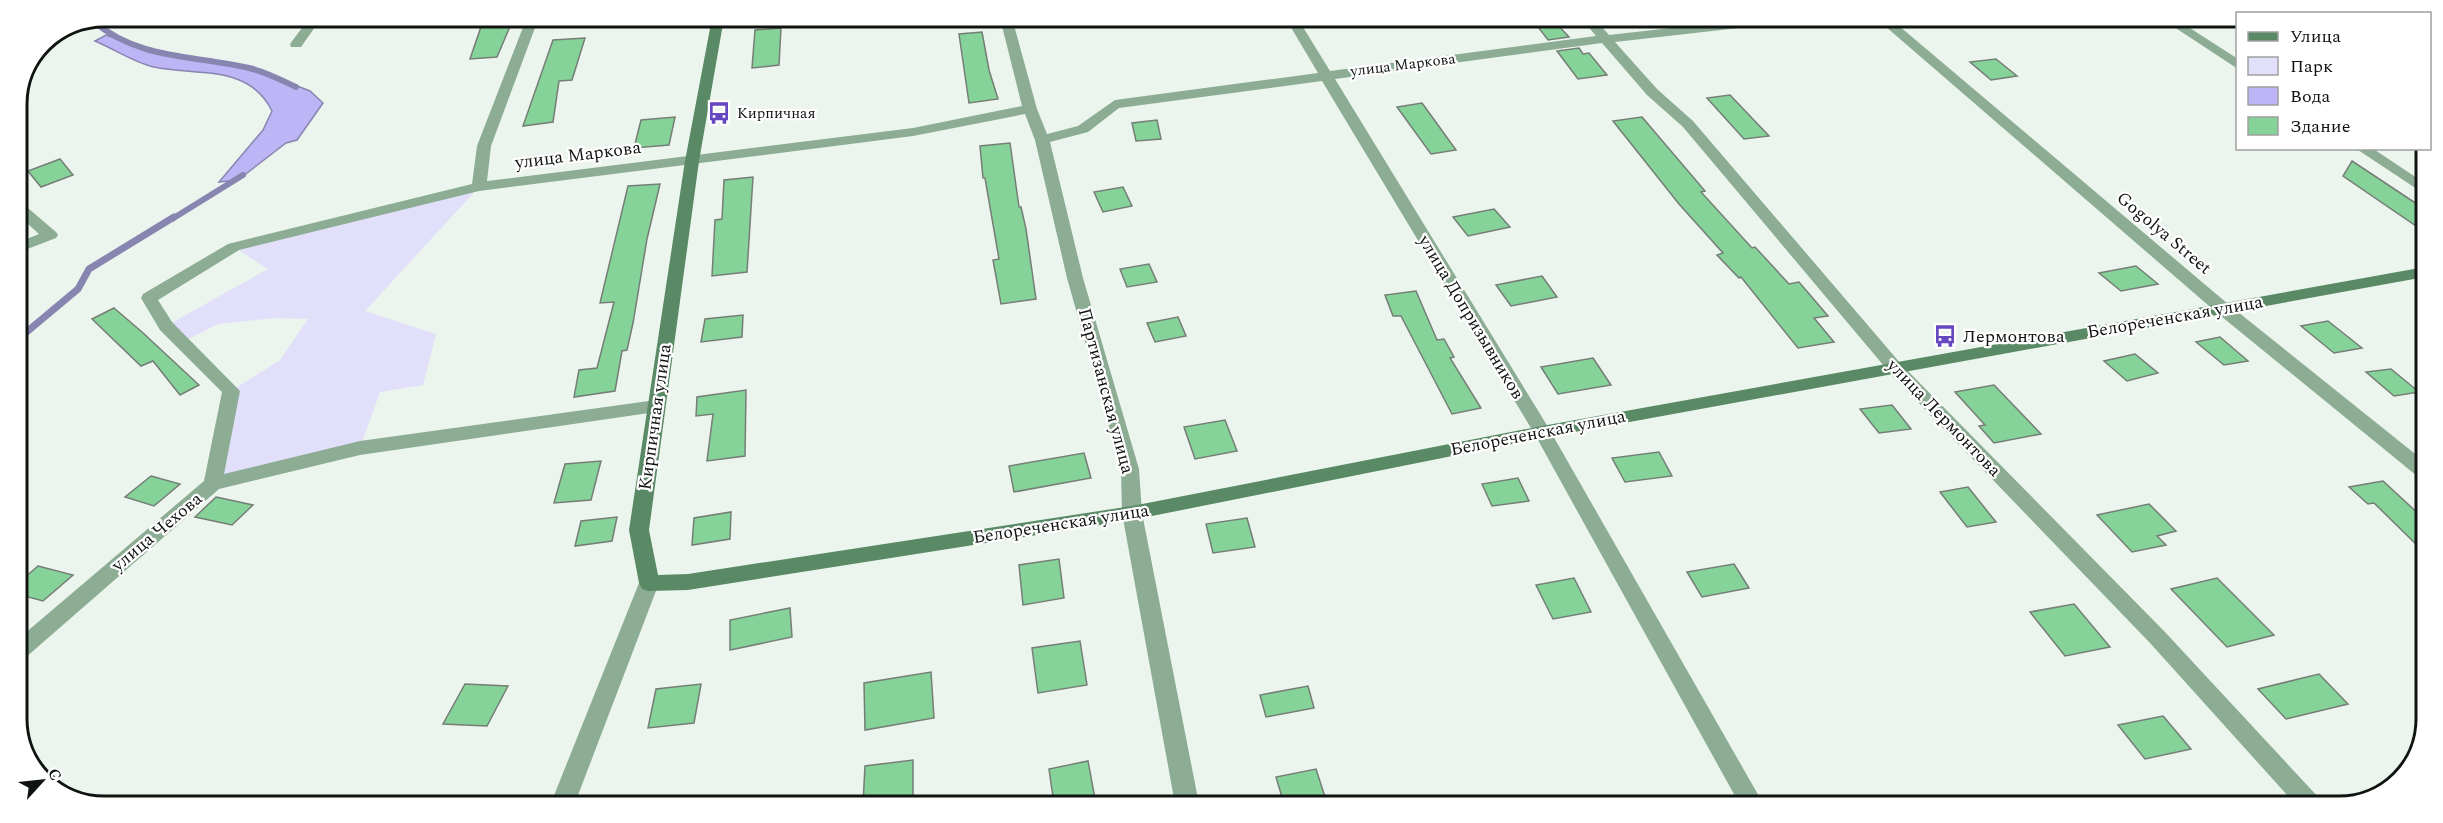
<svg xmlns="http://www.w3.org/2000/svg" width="2443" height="823" font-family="Spectral,serif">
  <rect width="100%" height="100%" fill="#ebf5ed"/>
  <!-- green -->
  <path fill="#e2dffa" d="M479 187 365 311 436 334 423 385 380 392 360 448 213 484 231 391 280 360 308 319 274 318 218 324 183 342 166 326 268 269 234 247Z"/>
  <!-- water -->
  <path fill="#bdb5f5" stroke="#8985b1" stroke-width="1.5" d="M106 35 150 51 247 67 310 91 323 103 297 140 286 143 238 180 219 182 263 130 272 111C249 64 197 76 154 67 135 63 114 49 95 41Z"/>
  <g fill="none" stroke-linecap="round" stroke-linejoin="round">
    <!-- stream-far1 -->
    <g stroke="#8985b1" stroke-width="6">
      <path d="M93 21C139 60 194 55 249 68 266 72 281 80 296 87"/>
      <path d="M172 219 243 175"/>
    </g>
    <!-- stream -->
    <path stroke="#8985b1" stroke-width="7" d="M17 340 78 289 89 269 174 217"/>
  </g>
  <!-- building -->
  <g fill="#86d399" stroke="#757e76" stroke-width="1.5">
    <path d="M514 17 497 57 470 59 484 18Z"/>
    <path d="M1532 19H1552L1569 37 1548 40Z"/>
    <path d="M781 28 779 65 752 68 755 30Z"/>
    <path d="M982 32 989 70 998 99 969 103 959 34Z"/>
    <path d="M585 38 572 80 559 81 553 122 523 126 553 40Z"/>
    <path d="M1579 48 1583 54 1589 53 1607 75 1578 79 1557 51Z"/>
    <path d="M1996 59 2017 76 1991 80 1970 62Z"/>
    <path d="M1730 95 1769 136 1744 139 1707 98Z"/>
    <path d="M1422 103 1456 150 1431 154 1397 107Z"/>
    <path d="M675 117 669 145 634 148 641 120Z"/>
    <path d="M1642 117 1705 191 1701 192 1752 248 1755 247 1789 284 1799 282 1828 316 1814 318 1834 342 1798 348 1741 277 1739 278 1717 255 1723 253 1679 204 1613 121Z"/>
    <path d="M1157 120 1161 139 1136 141 1132 123Z"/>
    <path d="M1010 143 1019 207H1021L1026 229 1036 299 1001 304 993 260 999 259 985 178H983L980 146Z"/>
    <path d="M60 159 73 175 41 187 28 171Z"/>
    <path d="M2352 161 2426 210 2425 232 2343 176Z"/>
    <path d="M753 177 747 272 712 276 715 220 722 219 724 180Z"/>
    <path d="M660 184 647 239 633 323 627 350 622 351 615 391 574 397 579 370 597 368 614 302 600 303 628 186Z"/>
    <path d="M1123 187 1132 206 1103 212 1094 192Z"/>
    <path d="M1494 209 1510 227 1468 236 1453 217Z"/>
    <path d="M1149 264 1157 282 1127 287 1120 269Z"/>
    <path d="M2136 266 2158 284 2121 291 2099 273Z"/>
    <path d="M1542 276 1557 297 1511 306 1496 285Z"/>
    <path d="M1416 291 1437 340 1444 339 1454 357 1450 358 1481 408 1452 414 1401 316H1393L1385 295Z"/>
    <path d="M114 308 142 332 199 385 180 395 153 361 141 366 92 319Z"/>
    <path d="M743 315 742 337 701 342 705 319Z"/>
    <path d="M1178 317 1186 336 1155 342 1147 323Z"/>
    <path d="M2328 321 2362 348 2334 353 2301 326Z"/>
    <path d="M2220 337 2248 361 2224 365 2196 342Z"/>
    <path d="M2135 354 2158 373 2127 381 2104 361Z"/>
    <path d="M1593 358 1611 385 1558 394 1541 367Z"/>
    <path d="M2391 369 2419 392 2394 396 2366 372Z"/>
    <path d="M1994 385 2041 434 1994 443 1979 426 1985 425 1955 392Z"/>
    <path d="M746 390 745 456 707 461 713 414 696 416 697 397Z"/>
    <path d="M1892 405 1911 429 1879 433 1860 409Z"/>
    <path d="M1225 420 1237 451 1195 459 1184 427Z"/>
    <path d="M1659 452 1672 476 1625 482 1612 458Z"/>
    <path d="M1084 453 1091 478 1014 492 1009 466Z"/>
    <path d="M601 461 591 500 554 503 565 464Z"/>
    <path d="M151 476 180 484 154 506 125 497Z"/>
    <path d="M1518 478 1529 501 1492 506 1482 484Z"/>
    <path d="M2383 481 2423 518V551L2374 503 2368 504 2349 487Z"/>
    <path d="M1968 487 1996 522 1967 527 1940 492Z"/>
    <path d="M216 497 253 505 232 525 195 517Z"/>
    <path d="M2149 504 2176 531 2157 536 2166 545 2132 552 2097 515Z"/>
    <path d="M731 512 730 539 692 545 694 518Z"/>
    <path d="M617 517 612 541 575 546 581 521Z"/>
    <path d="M1247 518 1255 547 1213 553 1206 524Z"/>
    <path d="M1059 559 1064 598 1023 605 1019 565Z"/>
    <path d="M1734 564 1749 588 1702 597 1687 572Z"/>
    <path d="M38 566 73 575 43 601 17 594V584Z"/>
    <path d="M1574 578 1591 612 1553 619 1536 585Z"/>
    <path d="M2217 578 2274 635 2227 647 2171 589Z"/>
    <path d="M2074 604 2110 647 2065 656 2030 612Z"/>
    <path d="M790 608 792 637 730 650V620Z"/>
    <path d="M1080 641 1087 685 1038 693 1032 648Z"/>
    <path d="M931 672 934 718 865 730 864 683Z"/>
    <path d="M2319 674 2348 704 2286 719 2258 689Z"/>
    <path d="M465 684 508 686 487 726 443 724Z"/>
    <path d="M701 684 694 723 648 728 656 689Z"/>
    <path d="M1308 686 1314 708 1266 717 1260 695Z"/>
    <path d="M2163 716 2191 749 2145 759 2118 725Z"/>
    <path d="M913 760V804H863L865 766Z"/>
    <path d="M1088 761 1096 804H1054L1049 769Z"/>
    <path d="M1316 769 1326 800 1303 804H1284L1276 777Z"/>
  </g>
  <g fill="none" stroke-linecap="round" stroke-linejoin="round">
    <!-- street -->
    <g fill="#8cac93" fill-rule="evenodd">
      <path d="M310 17H322L301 47H291L290 44Z"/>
      <path d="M527 17H539L491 146 487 181 913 128 1022 106 1000 18H1012L1037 109 1047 134 1078 126 1115 100 1318 73 1286 19H1298L1330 71 1596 36 1582 19H1595L1609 35 1742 20H1780L1774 24 1615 42 1657 89 1693 121 1901 364 2164 631 2320 799 2324 806H2297L2150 643 1889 372 1683 127 1647 95 1602 43 1335 79 1548 427 1764 805H1740L1534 433 1322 81 1119 108 1088 132 1050 142 1083 278 1139 469 1142 513 1199 804H1175L1122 513 1121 469 1067 278 1035 140 1025 114 913 136 479 191 239 250 158 300 172 322 240 391 224 474 360 441 656 400 662 402 665 406 662 410 656 412 360 455 219 489 25 658 17 661V640L204 481 222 392 160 330 141 298 143 294 228 244 472 184 477 146Z"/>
      <path d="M1878 20H1892L2228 304 2424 461V478L2417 476 2216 312Z"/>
      <path d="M2165 21H2179L2238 59V69Z"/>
      <path d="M2355 148H2372L2426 184V195Z"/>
      <path d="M17 201 22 203 56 232 58 235 56 238 17 253V243L39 234 17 214Z"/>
      <path d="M649 575 656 577 659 583 575 803H551L639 583 642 577Z"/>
    </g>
    <!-- secondary -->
    <path fill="#598965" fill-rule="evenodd" d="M712 18H724L699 161 649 530 658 575 688 574 1132 506 1542 426 2425 267V277L1542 438 1132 520 688 590 649 591 642 589 639 583 629 530 685 161Z"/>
  </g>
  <!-- icons -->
  <defs>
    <g id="bus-bare" transform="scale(1.8)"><path d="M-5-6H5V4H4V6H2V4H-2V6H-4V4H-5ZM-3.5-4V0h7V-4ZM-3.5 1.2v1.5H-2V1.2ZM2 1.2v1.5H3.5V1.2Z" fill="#6547c0" stroke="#fff" stroke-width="2.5" paint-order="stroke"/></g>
  </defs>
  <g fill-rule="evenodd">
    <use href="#bus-bare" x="719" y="113"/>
    <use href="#bus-bare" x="1945" y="336"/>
  </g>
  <g text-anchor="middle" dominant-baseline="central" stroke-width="4.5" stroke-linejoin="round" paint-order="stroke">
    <!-- far-street labels -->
    <g font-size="15" fill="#101411" stroke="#fff">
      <text transform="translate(1403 65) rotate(-7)">улица Маркова</text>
    </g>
    <!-- far-poi labels -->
    <g font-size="15" fill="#101411" stroke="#fff" text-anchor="start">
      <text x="737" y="113">Кирпичная</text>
    </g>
    <!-- street labels -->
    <g font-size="18" fill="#101411" stroke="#fff">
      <text transform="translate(578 155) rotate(-7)">улица Маркова</text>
      <text transform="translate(2164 233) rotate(40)">Gogolya Street</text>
      <text transform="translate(1471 317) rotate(59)">улица Допризывников</text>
      <text transform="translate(2175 317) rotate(-10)">Белореченская улица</text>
      <text transform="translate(1106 391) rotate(75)">Партизанская улица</text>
      <text transform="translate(655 417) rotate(-82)">Кирпичная улица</text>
      <text transform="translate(1944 418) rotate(46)">улица Лермонтова</text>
      <text transform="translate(1538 433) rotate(-11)">Белореченская улица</text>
      <text transform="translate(1061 524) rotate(-9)">Белореченская улица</text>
      <text transform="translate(157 532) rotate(-40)">улица Чехова</text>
    </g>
    <!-- poi labels -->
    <g font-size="18" fill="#101411" stroke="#fff" text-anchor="start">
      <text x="1963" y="336">Лермонтова</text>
    </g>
  </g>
  <!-- crop -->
  <path d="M0 0H2443V823H0ZM104 27H2339A77 77 0 0 1 2416 104V719A77 77 0 0 1 2339 796H104A77 77 0 0 1 27 719V104A77 77 0 0 1 104 27Z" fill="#fff" fill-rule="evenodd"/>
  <path fill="none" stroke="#101411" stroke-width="3" d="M104 27H2339A77 77 0 0 1 2416 104V719A77 77 0 0 1 2339 796H104A77 77 0 0 1 27 719V104A77 77 0 0 1 104 27Z"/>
  <!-- legend -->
  <rect x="2236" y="12" width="195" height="138" fill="#ffffff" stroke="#9fa1a0" stroke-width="1.5"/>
  <rect x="2248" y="32" width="30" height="9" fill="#598965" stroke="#9fa1a0" stroke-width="1.5"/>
  <text x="2290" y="42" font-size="18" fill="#101411">Улица</text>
  <rect x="2248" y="57" width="30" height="18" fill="#e2dffa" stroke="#9fa1a0" stroke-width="1.5"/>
  <text x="2290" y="72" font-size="18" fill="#101411">Парк</text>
  <rect x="2248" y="87" width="30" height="18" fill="#bdb5f5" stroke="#9fa1a0" stroke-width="1.5"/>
  <text x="2290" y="102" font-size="18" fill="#101411">Вода</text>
  <rect x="2248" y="117" width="30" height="18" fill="#86d399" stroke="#9fa1a0" stroke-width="1.5"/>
  <text x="2290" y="132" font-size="18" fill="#101411">Здание</text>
  <!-- north arrow -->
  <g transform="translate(42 781) rotate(63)" stroke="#ffffff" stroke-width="4.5" paint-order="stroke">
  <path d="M0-4.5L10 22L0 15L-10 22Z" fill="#101411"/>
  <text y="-9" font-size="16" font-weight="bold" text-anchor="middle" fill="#101411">С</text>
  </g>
</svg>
